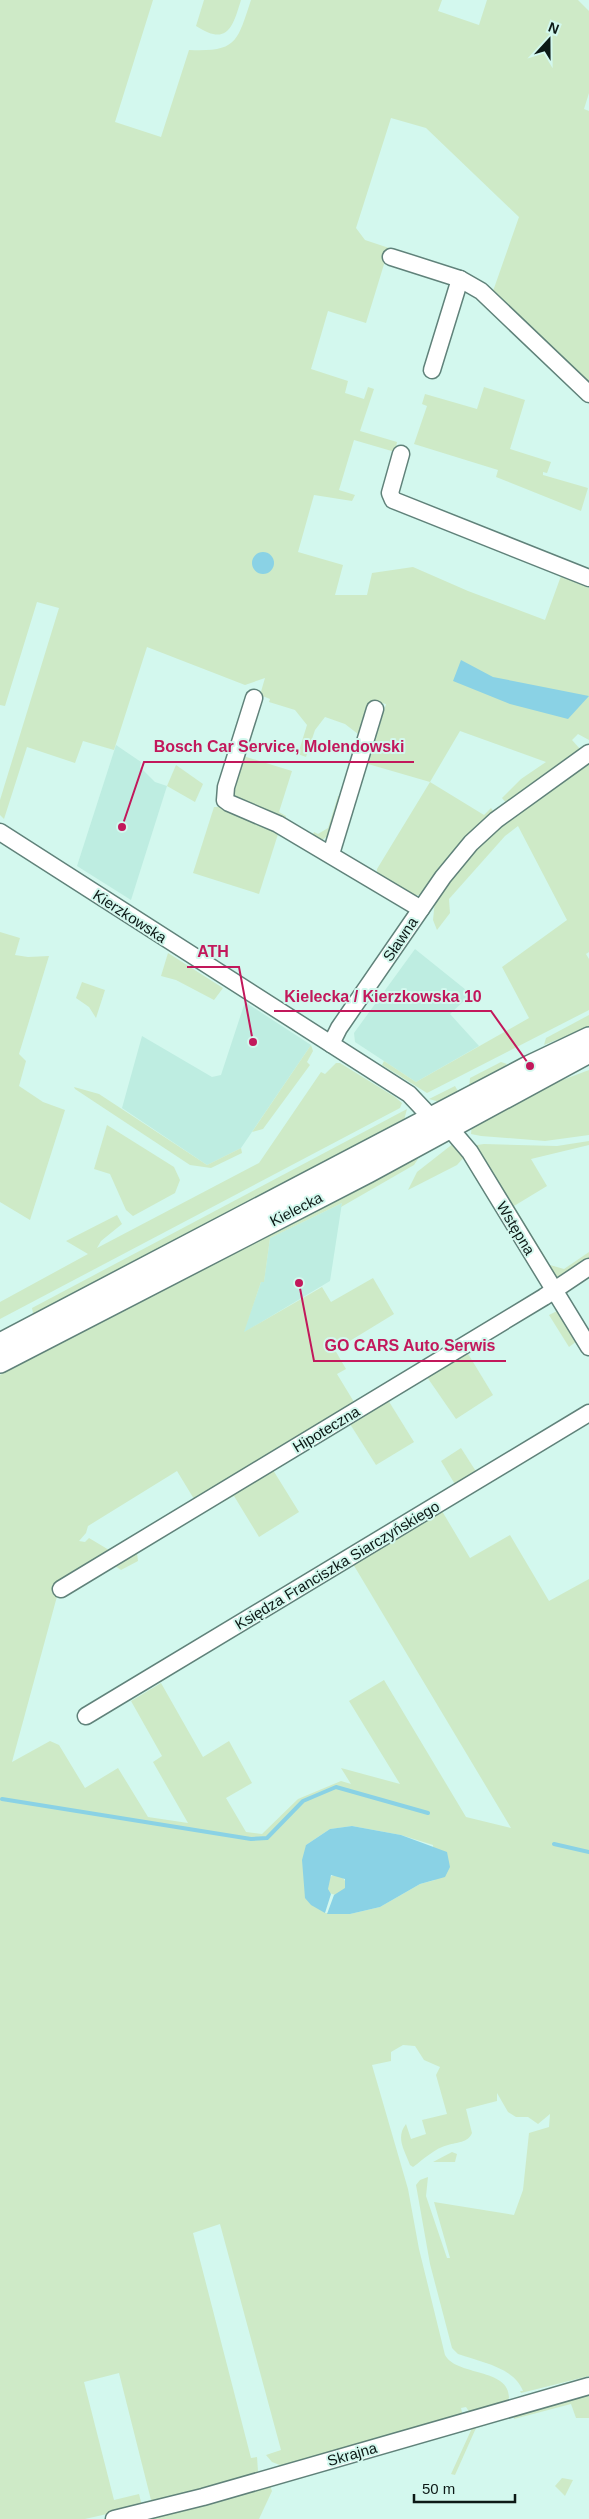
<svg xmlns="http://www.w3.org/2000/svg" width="589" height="2519" font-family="Arial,sans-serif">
  <rect width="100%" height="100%" fill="#d3f8ee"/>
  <!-- built -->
  <g fill="#beede1">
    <path d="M116 745 141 762 140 767 155 782 167 786 131 900 77 866Z"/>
    <path d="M415 949 471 994 450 1014 479 1046 416 1082 355 1042 354 1033Z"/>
    <path d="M245 1002 311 1045 241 1148 207 1165 122 1108 142 1036 212 1077 221 1075Z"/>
    <path d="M342 1203 330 1281 243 1333 261 1282 264 1281 270 1238Z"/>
  </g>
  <!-- green -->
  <g fill="#ceeac7" fill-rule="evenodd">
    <path d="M0 0H153L115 122 161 137 189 50C237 52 237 42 251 0H442L438 11 479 25 487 0H578L589 11V93L584 109 589 111V386L492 294 519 217 426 128 391 118 356 228 365 240 389 248 366 323 328 311 311 369 348 381 345 393 364 399 368 387 374 389 360 431 397 442 395 452 354 440 339 490 355 495 352 501 314 495 298 552 343 565 335 595H367L372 573 413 567 468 591 545 620 561 576 589 588V740L578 734 572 740 580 749V753L508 805 502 798 521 779 546 762 460 731 430 782 484 815 491 808 493 811 423 895H413L377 873V869L430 782 368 764 386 704 371 701 369 706 367 705 358 734 345 724 325 717 315 730 306 757 298 754 307 725 295 710 269 702 270 699 260 695 265 678 245 685 147 647 114 750 83 741 75 763 27 747 4 819 0 815V800L59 608 37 602 5 706 0 705Z"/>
    <path d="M204 0H241C233 26 228 47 196 26Z"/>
    <path d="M484 387 525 400 510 449 551 462 547 473 543 472V475L588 488 581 511 496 477 498 470 414 444 427 406 422 404 425 394 477 409Z"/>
    <path d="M243 756 292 771 279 812 286 816 284 822 236 803 230 790Z"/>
    <path d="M589 760V952L586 954 589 959V1010L427 1093 382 1065 384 1061 416 1082 529 1018 502 967 567 920 518 826 505 836 449 899 450 913 437 930 433 920 435 900 465 858 499 826Z"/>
    <path d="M176 765 203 784 195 802 167 786Z"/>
    <path d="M338 796 342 797 330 834 321 841 312 836 314 832 318 834 328 828Z"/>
    <path d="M214 807H222L279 831 259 894 193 873Z"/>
    <path d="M0 932 20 938 15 955 28 957 49 956 19 1054 26 1061 19 1086 43 1102 65 1110 30 1220 0 1202Z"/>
    <path d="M168 953 223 988 214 1000 176 980 161 976Z"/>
    <path d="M82 982 105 990 96 1018 89 1007 76 998Z"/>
    <path d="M589 1015V1027L544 1045 546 1038Z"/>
    <path d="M311 1045 313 1051 307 1062 310 1065 263 1129 252 1132Z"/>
    <path d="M501 1062 507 1064 488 1081 469 1090 470 1078Z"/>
    <path d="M336 1063H340L395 1097 402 1103 400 1108 0 1319V1302L88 1254 66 1241 117 1215 122 1224 101 1241 97 1248 259 1163 321 1072 325 1074Z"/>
    <path d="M589 1070V1135L545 1141 481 1136 471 1134 472 1124 541 1088Z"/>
    <path d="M455 1086 460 1095 443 1103 429 1099Z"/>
    <path d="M74 1087 99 1094 207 1165 241 1148 242 1153 211 1168 190 1165 75 1089Z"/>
    <path d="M407 1109 403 1124 34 1319 32 1308Z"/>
    <path d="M107 1125 174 1167 180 1180 175 1193 133 1216 126 1210 110 1174 94 1169Z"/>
    <path d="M589 1141V1145L531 1159 547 1186 514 1206 550 1265 564 1269 589 1252V1261L558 1278 552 1275 475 1148 477 1145 484 1144 557 1146Z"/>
    <path d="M454 1143 465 1156 457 1165 408 1190 417 1172Z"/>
    <path d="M415 1154 418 1159 414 1165 341 1207 342 1203 270 1238 264 1282H261L244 1332 322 1287 331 1302 373 1278 394 1314 335 1350 346 1369 337 1374 354 1402 194 1499 177 1471 88 1526 86 1533 79 1541 85 1542 89 1538 109 1550 62 1578 12 1762 50 1741 59 1745 85 1788 118 1768 148 1817 188 1823 153 1762 162 1756 131 1701 161 1683 203 1757 229 1741 252 1783 226 1798 246 1832 262 1834 298 1799 341 1781 351 1784 341 1768 400 1784 349 1701 384 1680 466 1817 511 1828 353 1564 442 1511 470 1558 510 1535 549 1601 589 1579V2376L521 2393 520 2391H523C514 2367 480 2362 458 2354L452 2348 430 2264 416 2185 420 2180 428 2177 426 2196 447 2258H450L434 2202 514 2215 523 2190 529 2133 549 2127 550 2114 538 2124 528 2117H516L508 2112 497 2093V2101L466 2109 472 2133C468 2143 457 2142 448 2145 435 2148 424 2159 413 2167L410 2165C405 2151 395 2138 406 2124L411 2139 426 2134 422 2120 447 2114 436 2075 440 2067 424 2060 415 2046 403 2045 391 2052V2061L372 2065 408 2189 419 2249 445 2355C456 2376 510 2368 509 2398L505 2402 470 2413 466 2407 461 2408 463 2417 285 2467 272 2462 266 2455 281 2450 220 2224 193 2233 251 2458 257 2457 258 2471 253 2478 152 2504 119 2373 84 2382 114 2500 139 2494 142 2506 85 2519H0V1375L11 1367ZM352 1826 401 1835 433 1845 435 1880 420 1884 380 1907 350 1914 325 1913 306 1845 330 1829Z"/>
    <path d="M557 1311 577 1341 569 1347 549 1315Z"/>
    <path d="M467 1352 493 1395 456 1419 427 1377Z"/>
    <path d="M388 1400 414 1442 376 1465 350 1424Z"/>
    <path d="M461 1448 477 1473 456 1486 441 1461Z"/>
    <path d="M273 1470 299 1512 259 1537 234 1496 219 1504 218 1503Z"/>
    <path d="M137 1553 138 1561 121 1570 115 1566Z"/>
    <circle cx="336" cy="1885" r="10"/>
    <path d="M452 2152 457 2154 455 2162H433Z"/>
    <path d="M589 2392V2418H576L571 2404 514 2419V2412Z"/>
    <path d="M487 2421 486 2425 476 2428 455 2475 451 2474 473 2426Z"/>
    <path d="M562 2478 573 2480 565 2496 555 2486Z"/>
    <path d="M270 2486 272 2491 259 2519H142Z"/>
  </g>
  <!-- water -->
  <g fill="#8ad2e5">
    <circle cx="263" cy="563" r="11"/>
    <path d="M461 660 493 677 589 696 568 719 510 704 453 681Z"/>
    <path d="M352 1826 401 1835 447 1852 450 1867 445 1877 420 1884 380 1907 350 1914H327L334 1895 345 1888V1879L331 1875 328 1889 331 1894 325 1913 311 1905 305 1898 302 1860 306 1845 330 1829Z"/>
  </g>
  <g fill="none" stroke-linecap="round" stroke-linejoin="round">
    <!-- stream -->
    <g stroke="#8ad2e5" stroke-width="4">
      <path d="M2 1799 251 1839 267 1838 303 1801 336 1787 428 1813"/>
      <path d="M554 1844 589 1852"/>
    </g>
    <!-- minor casing -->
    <g stroke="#60827a" stroke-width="19">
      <g id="minor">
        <path d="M391 257 460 279 481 291 589 394"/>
        <path d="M432 370 460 279"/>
        <path d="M401 454 390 493 393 500 589 578"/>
        <path d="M254 698 226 787 225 800 229 803 278 824 421 909"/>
        <path d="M0 832 409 1094 426 1112 453 1132 470 1152 589 1347"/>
        <path d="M331 854 375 709"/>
        <path d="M331 1044 339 1028 443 877 471 843 496 820 589 753"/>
        <path d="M61 1589 544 1297 589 1267"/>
        <path d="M86 1716 589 1413"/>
        <path d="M114 2519 203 2497 589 2386"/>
      </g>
    </g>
    <!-- major casing -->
    <g stroke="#60827a" stroke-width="24">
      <g id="major">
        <path d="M0 1344 530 1066 589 1038"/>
        <path d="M0 1362 368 1172 589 1052"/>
      </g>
    </g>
    <!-- minor -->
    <use href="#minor" stroke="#fff" stroke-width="16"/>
    <!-- major -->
    <use href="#major" stroke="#fff" stroke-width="21"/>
  </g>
  <g text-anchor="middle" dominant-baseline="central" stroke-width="4" stroke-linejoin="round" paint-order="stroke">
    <!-- street labels -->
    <g font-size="15" fill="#0c1916" stroke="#d3f8ee">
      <text transform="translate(130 916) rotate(33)">Kierzkowska</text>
      <text transform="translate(400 939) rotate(-56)">Sławna</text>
      <text transform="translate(296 1209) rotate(-27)">Kielecka</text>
      <text transform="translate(516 1228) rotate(59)">Wstępna</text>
      <text transform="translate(326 1429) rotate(-31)">Hipoteczna</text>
      <text transform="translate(337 1565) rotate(-31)">Księdza Franciszka Siarczyńskiego</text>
      <text transform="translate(352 2454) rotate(-16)">Skrajna</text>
    </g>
  </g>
  <!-- callouts -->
  <path fill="none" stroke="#c2185b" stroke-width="2" d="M122 827L144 762H414M253 1042L239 967H187M530 1066L491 1011H274M299 1283L314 1361H506"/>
  <g fill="#c2185b" stroke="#d3f8ee" stroke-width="2">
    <circle cx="122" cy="827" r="5"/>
    <circle cx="253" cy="1042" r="5"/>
    <circle cx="530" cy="1066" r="5"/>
    <circle cx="299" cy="1283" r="5"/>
  </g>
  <g font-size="16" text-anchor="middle" font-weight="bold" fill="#c2185b" stroke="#d3f8ee" stroke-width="4" stroke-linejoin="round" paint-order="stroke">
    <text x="279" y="752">Bosch Car Service, Molendowski</text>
    <text x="213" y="957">ATH</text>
    <text x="383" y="1002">Kielecka / Kierzkowska 10</text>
    <text x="410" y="1351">GO CARS Auto Serwis</text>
  </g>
  <!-- north arrow -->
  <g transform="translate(549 40) rotate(21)" stroke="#d3f8ee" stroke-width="4" paint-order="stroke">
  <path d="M0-4L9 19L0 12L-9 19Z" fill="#0c1916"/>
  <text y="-8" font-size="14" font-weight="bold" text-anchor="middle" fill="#0c1916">N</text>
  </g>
  <!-- scale -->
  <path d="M414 2494v8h101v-8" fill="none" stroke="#0c1916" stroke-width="2.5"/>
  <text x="422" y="2494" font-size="15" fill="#0c1916" stroke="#d3f8ee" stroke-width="4" paint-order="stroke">50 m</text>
</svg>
